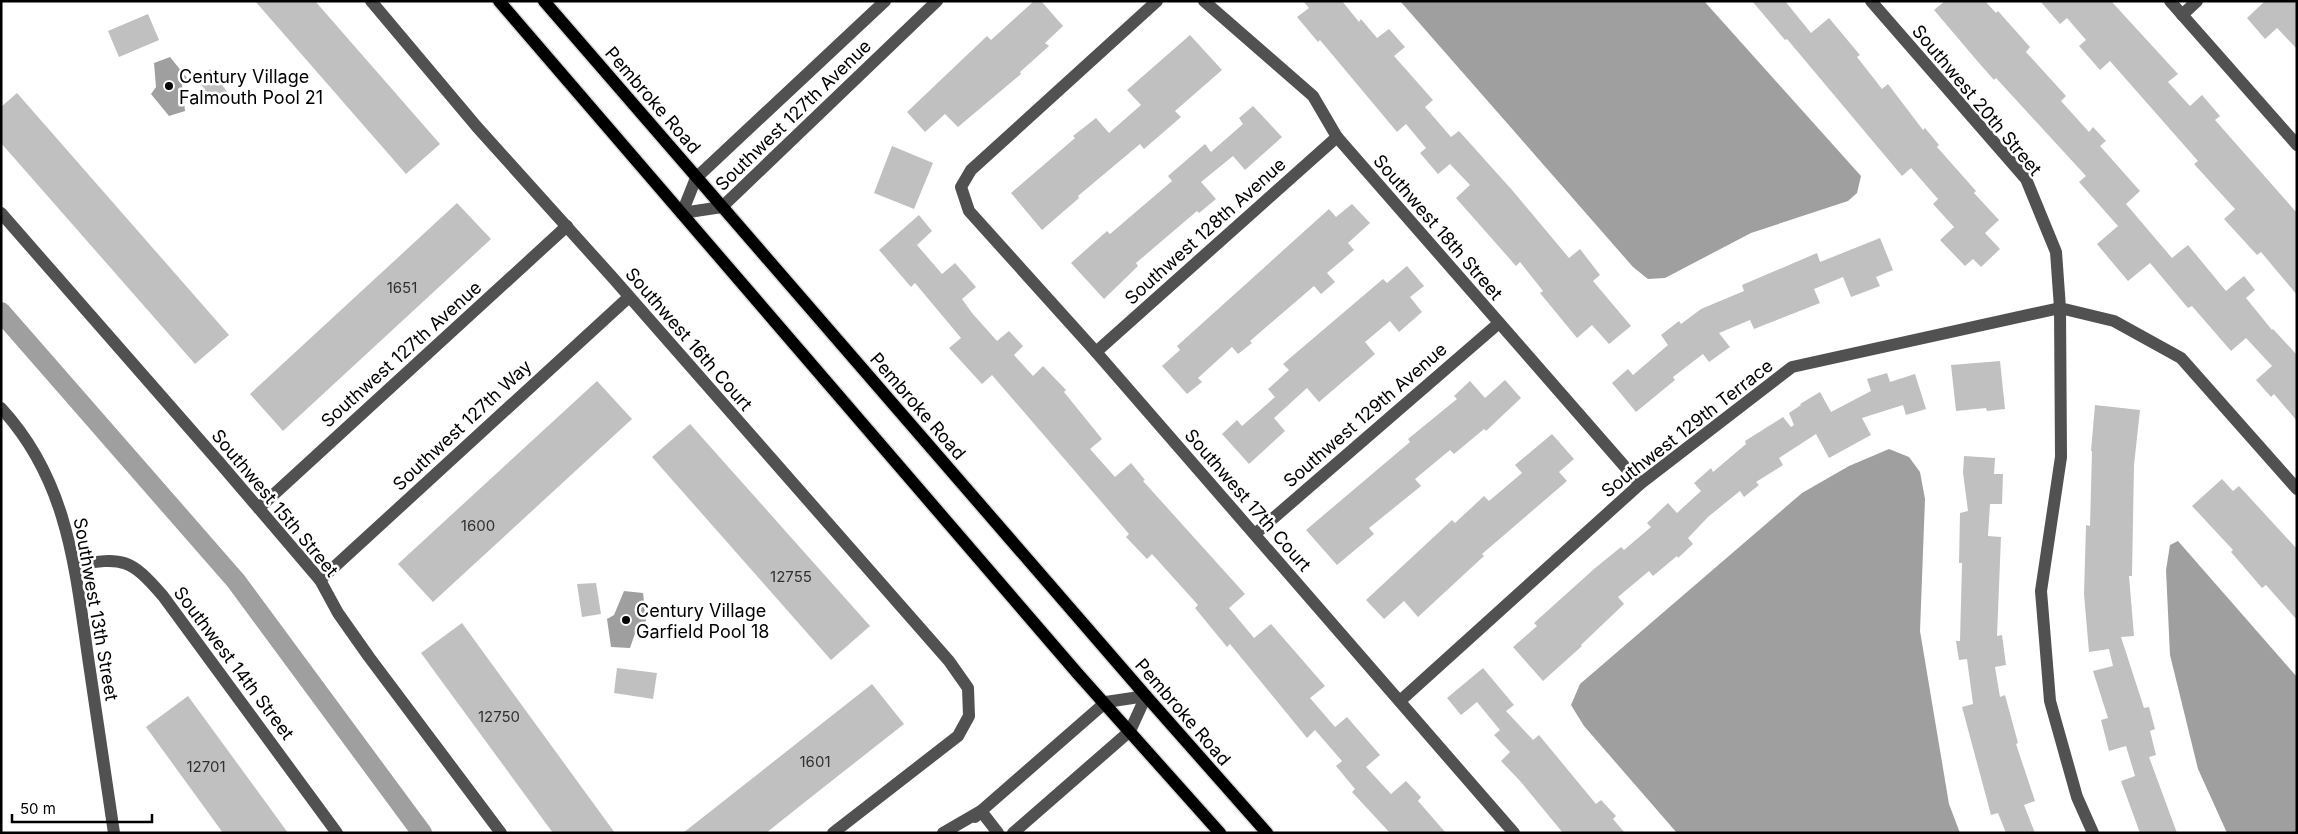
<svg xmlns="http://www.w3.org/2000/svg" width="2298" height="834" font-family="Inter,sans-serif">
  <rect width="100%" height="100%" fill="#fff"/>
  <!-- water -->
  <g fill="#9f9f9f">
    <path d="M1400 1H1704L1861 176 1857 193 1848 201 1751 233 1665 278 1648 279 1633 267Z"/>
    <path d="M170 57 187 78 182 84 185 111 169 116 151 94 156 87 154 63Z"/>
    <path d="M1889 449 1909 457 1920 472 1925 499 1920 631 1949 804 1960 833H1677L1584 726 1571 705 1580 684 1802 493 1849 466Z"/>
    <path d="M2178 541 2297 677V833H2227L2198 769 2170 655 2166 570 2170 545Z"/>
    <path d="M624 591 643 593 646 621 638 625 630 648 611 647 607 619 614 615Z"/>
  </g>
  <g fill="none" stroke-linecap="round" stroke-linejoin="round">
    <!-- canal -->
    <path stroke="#9f9f9f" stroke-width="20" d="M1 312 236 581 422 833"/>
  </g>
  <!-- building -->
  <g fill="#c0c0c0">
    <path d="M255 1H315L440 144 406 174Z"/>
    <path d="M1034 1H1041L1063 26 1045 43 1049 46 1020 72 1021 74 958 127 945 114 925 132 907 112 987 36 991 40Z"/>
    <path d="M1303 1H1342L1359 22 1361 19 1377 38 1389 29 1405 47 1394 56 1433 100 1425 107 1451 137 1459 131 1512 190 1569 258 1580 249 1600 275 1593 281 1631 326 1609 344 1592 325 1577 338 1540 293 1543 291 1520 262 1516 266 1456 198 1470 185 1450 164 1438 174 1420 153 1426 148 1406 124 1397 132 1320 40 1318 42 1297 17 1309 8Z"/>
    <path d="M1752 1H1785L1811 33 1829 18 1860 55 1857 57 1882 89 1888 84 1923 130 1925 128 1939 145 1937 147 1976 191 1974 193 1999 220 1985 233 2000 249 1981 267 1973 259 1965 266 1940 240 1954 227 1933 204 1938 199 1911 168 1902 176 1787 39 1785 40Z"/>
    <path d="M1945 1H1985L1996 13 1998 11 2030 47 2026 52 2066 96 2061 101 2089 132 2093 127 2106 141 2100 146 2140 191 2126 204 2172 258 2188 245 2226 291 2244 276 2255 290 2246 298 2272 330 2273 329 2297 355V421L2274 394 2271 397 2256 380 2272 366 2246 338 2231 351 2192 306 2188 308 2150 263 2128 281 2112 262 2097 244 2118 226 2079 182 2086 176 1996 78 1994 80 1979 63 1934 10Z"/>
    <path d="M2040 1H2111L2178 74 2168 82 2190 106 2202 95 2220 116 2215 120 2297 213V295L2261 252 2257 255 2224 219 2235 209 2194 164 2198 161 2110 61 2100 70 2079 46 2086 40 2067 18 2060 24Z"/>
    <path d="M2265 1H2297V49L2277 28 2265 39 2247 18Z"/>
    <path d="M148 14 159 40 119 57 108 31Z"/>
    <path d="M1190 35 1222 70 1175 111 1181 117 1144 149 1140 144 1078 196 1079 198 1042 230 1011 193 1075 138 1073 136 1096 118 1109 133 1141 105 1127 90Z"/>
    <path d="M210 69 231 97 218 107 197 79Z"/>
    <path d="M17 93 229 335 195 364 1 143V107Z"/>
    <path d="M1253 106 1282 137 1245 170 1233 156 1201 182 1216 199 1199 213 1197 211 1136 263 1138 266 1104 299 1071 263 1107 231 1110 234 1172 181 1168 176 1205 144 1211 152 1243 124 1239 118Z"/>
    <path d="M892 146 933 163 914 209 874 193Z"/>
    <path d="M457 203 491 239 283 431 250 394Z"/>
    <path d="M1352 204 1370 223 1348 243 1354 250 1327 273 1335 282 1321 294 1314 286 1250 341 1252 343 1238 354 1232 347 1198 378 1202 382 1187 394 1162 366 1180 350 1177 346 1329 209 1336 217Z"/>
    <path d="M919 215 932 231 917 245 942 274 955 263 976 287 962 299 972 313 997 341 1009 331 1023 346 1014 355 1033 376 1043 366 1066 390 1064 392 1102 439 1090 449 1115 477 1131 463 1145 480 1143 481 1245 594 1229 608 1254 638 1271 624 1325 686 1310 698 1335 727 1347 717 1380 755 1366 767 1391 794 1406 781 1421 797 1418 801 1446 833H1390L1352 792 1355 789 1336 766 1342 761 1315 730 1307 738 1230 644 1227 647 1195 608 1198 605 1152 554 1147 559 1126 537 1129 534 992 375 982 384 949 348 961 338 915 283 911 287 879 250Z"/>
    <path d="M1880 238 1893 270 1876 277 1880 286 1851 297 1843 277 1814 289 1820 303 1754 329 1750 320 1719 333 1730 347 1709 362 1703 354 1673 377 1675 380 1636 412 1612 383 1628 369 1633 375 1668 345 1661 335 1679 321 1681 324 1701 309 1744 291 1742 285 1817 253 1820 262Z"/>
    <path d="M1407 266 1424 286 1410 297 1422 312 1399 332 1390 321 1365 342 1375 354 1319 402 1307 388 1274 418 1285 431 1249 464 1222 434 1237 420 1242 426 1275 397 1268 389 1289 370 1283 364 1383 279 1387 283Z"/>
    <path d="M2000 361 2005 409 1987 411 1986 408 1956 411 1951 365Z"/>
    <path d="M1887 373 1890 382 1915 374 1926 409 1906 415 1903 405 1862 418 1871 435 1829 458 1816 434 1779 458 1783 465 1756 482 1759 485 1744 497 1740 491 1708 517 1688 538 1693 544 1678 558 1677 556 1653 576 1649 571 1618 597 1624 604 1581 645 1582 646 1543 681 1513 647 1537 626 1534 623 1594 569 1621 547 1624 550 1651 527 1647 523 1668 503 1677 513 1701 491 1694 483 1711 468 1713 472 1746 444 1745 441 1783 417 1791 427 1794 425 1789 413 1801 405 1800 404 1820 392 1831 412 1871 391 1867 379Z"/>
    <path d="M1505 380 1521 398 1486 431 1484 429 1454 454 1450 450 1415 479 1421 486 1369 528 1374 534 1337 565 1306 530 1410 442 1408 439 1457 399 1454 396 1470 381 1485 398Z"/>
    <path d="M597 381 632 419 433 602 398 564Z"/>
    <path d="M2095 405 2140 410 2134 465 2132 576H2129L2134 636 2121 637 2144 708 2149 707 2155 729 2150 731 2156 755 2149 757 2177 833H2140L2121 781 2135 776 2126 746 2109 751 2101 720 2108 718 2093 671 2113 666 2109 649 2089 652 2084 594 2086 525 2090 526 2092 451H2091Z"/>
    <path d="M690 424 870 626 831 660 652 457Z"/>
    <path d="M1552 434 1574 459 1559 472 1567 481 1482 554 1484 556 1418 617 1404 601 1384 619 1366 600 1452 520 1455 523 1484 496 1489 501 1522 473 1515 465Z"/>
    <path d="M1964 456 1995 458 1994 474H2003L2002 504H1990L1988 536 2001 537 1997 636 2002 635 2006 665 1995 667 2000 697 2005 695 2018 743 2016 744 2035 801 2024 805 2035 833H2006L1998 813 1991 815 1962 707 1973 704 1967 659 1959 660 1956 641H1960L1962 563H1959L1960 513 1968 511 1963 473Z"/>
    <path d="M2222 479 2233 491 2239 486 2297 549V620L2266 585 2262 588 2231 552 2233 550 2192 506Z"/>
    <path d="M596 583 601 614 582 617 577 584Z"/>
    <path d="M462 623 615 833H553L421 653Z"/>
    <path d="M617 668 657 673 653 699 614 693Z"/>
    <path d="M1483 668 1514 705 1506 711 1533 740 1539 735 1596 804 1601 800 1616 816 1613 819 1625 833H1563L1521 782 1501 761 1510 752 1494 735 1500 730 1477 702 1461 715 1447 698Z"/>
    <path d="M872 684 904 724 810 798 766 833H683Z"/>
    <path d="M188 696 267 804 288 833H223L146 727Z"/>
  </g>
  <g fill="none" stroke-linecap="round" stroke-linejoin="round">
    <!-- major casing -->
    <g stroke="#dbdbdb" stroke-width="15">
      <g id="major">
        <path d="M499 1 1078 674 1220 833"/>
        <path d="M544 1 1146 696 1267 833"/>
      </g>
    </g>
    <!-- minor -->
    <g stroke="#515151" stroke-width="12">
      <path d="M371 1 477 127 613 278 949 661 968 688 969 716 958 736 833 833"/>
      <path d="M1157 1 971 170 961 187 969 211 1096 352 1514 833"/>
      <path d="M1204 1 1313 96 1337 137 1640 484"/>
      <path d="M1871 1 2026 179 2056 252 2060 308 2114 321 2181 358 2297 489"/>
      <path d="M2170 1 2297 145"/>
      <path d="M2182 15 2197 1"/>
      <path d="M1 213 219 462 320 580 338 613 369 657 501 833"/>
      <path d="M682 213 722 207 937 1"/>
      <path d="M682 213 696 178 885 1"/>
      <path d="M1096 352 1337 137"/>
      <path d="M1 408C69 482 75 569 89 664 97 720 106 777 114 833"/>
      <path d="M259 508 567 226"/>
      <path d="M1255 534 1499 323"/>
      <path d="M74 565C124 557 130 558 163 596L337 833"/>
      <path d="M320 580 629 297"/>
      <path d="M1400 701 1640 484 1792 367 2060 308 2061 457 2041 591 2050 701 2077 797 2093 833"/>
      <path d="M975 817 981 811 998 833"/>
      <path d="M943 833 981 811 1106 702 1146 696"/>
      <path d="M1013 833 1130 731 1146 696"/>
    </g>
    <!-- major -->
    <use href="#major" stroke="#000" stroke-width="12"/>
  </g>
  <!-- markers -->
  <g fill="#000" stroke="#fff" stroke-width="2">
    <circle cx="169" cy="86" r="5"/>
    <circle cx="626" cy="620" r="5"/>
  </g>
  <g text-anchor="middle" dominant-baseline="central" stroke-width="5" stroke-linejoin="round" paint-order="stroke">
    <!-- number labels -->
    <g font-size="15" fill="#303030">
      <text x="402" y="287">1651</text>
      <text x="478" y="525">1600</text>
      <text x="791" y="576">12755</text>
      <text x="499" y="716">12750</text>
      <text x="815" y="761">1601</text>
      <text x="206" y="766">12701</text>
    </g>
    <!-- poi labels -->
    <g font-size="18" fill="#000" stroke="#fff" text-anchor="start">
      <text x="179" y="76">Century Village<tspan x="179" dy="21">Falmouth Pool 21</tspan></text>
      <text x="636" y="610">Century Village<tspan x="636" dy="21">Garfield Pool 18</tspan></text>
    </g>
    <!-- street labels -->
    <g font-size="18" fill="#000" stroke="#fff">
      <text transform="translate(653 100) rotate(49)">Pembroke Road</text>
      <text transform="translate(1977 100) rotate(50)">Southwest 20th Street</text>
      <text transform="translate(793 115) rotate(-44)">Southwest 127th Avenue</text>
      <text transform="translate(1438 227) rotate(49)">Southwest 18th Street</text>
      <text transform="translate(1205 231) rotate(-42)">Southwest 128th Avenue</text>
      <text transform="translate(689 339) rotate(49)">Southwest 16th Court</text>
      <text transform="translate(401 354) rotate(-42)">Southwest 127th Avenue</text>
      <text transform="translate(918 406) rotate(49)">Pembroke Road</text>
      <text transform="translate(1365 415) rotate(-41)">Southwest 129th Avenue</text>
      <text transform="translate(462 425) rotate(-43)">Southwest 127th Way</text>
      <text transform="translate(1687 428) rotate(-38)">Southwest 129th Terrace</text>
      <text transform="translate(1248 500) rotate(49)">Southwest 17th Court</text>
      <text transform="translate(275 503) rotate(50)">Southwest 15th Street</text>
      <text transform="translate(96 609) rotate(80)">Southwest 13th Street</text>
      <text transform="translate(234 663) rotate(53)">Southwest 14th Street</text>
      <text transform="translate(1183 712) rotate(49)">Pembroke Road</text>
    </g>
  </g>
  <!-- border -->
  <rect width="2298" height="834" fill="none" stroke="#000000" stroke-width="5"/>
  <!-- scale -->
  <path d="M12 814v8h140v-8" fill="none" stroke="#000000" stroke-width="2.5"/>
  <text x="20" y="814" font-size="15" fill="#000000" stroke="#ffffff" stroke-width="4" paint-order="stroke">50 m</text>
</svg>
